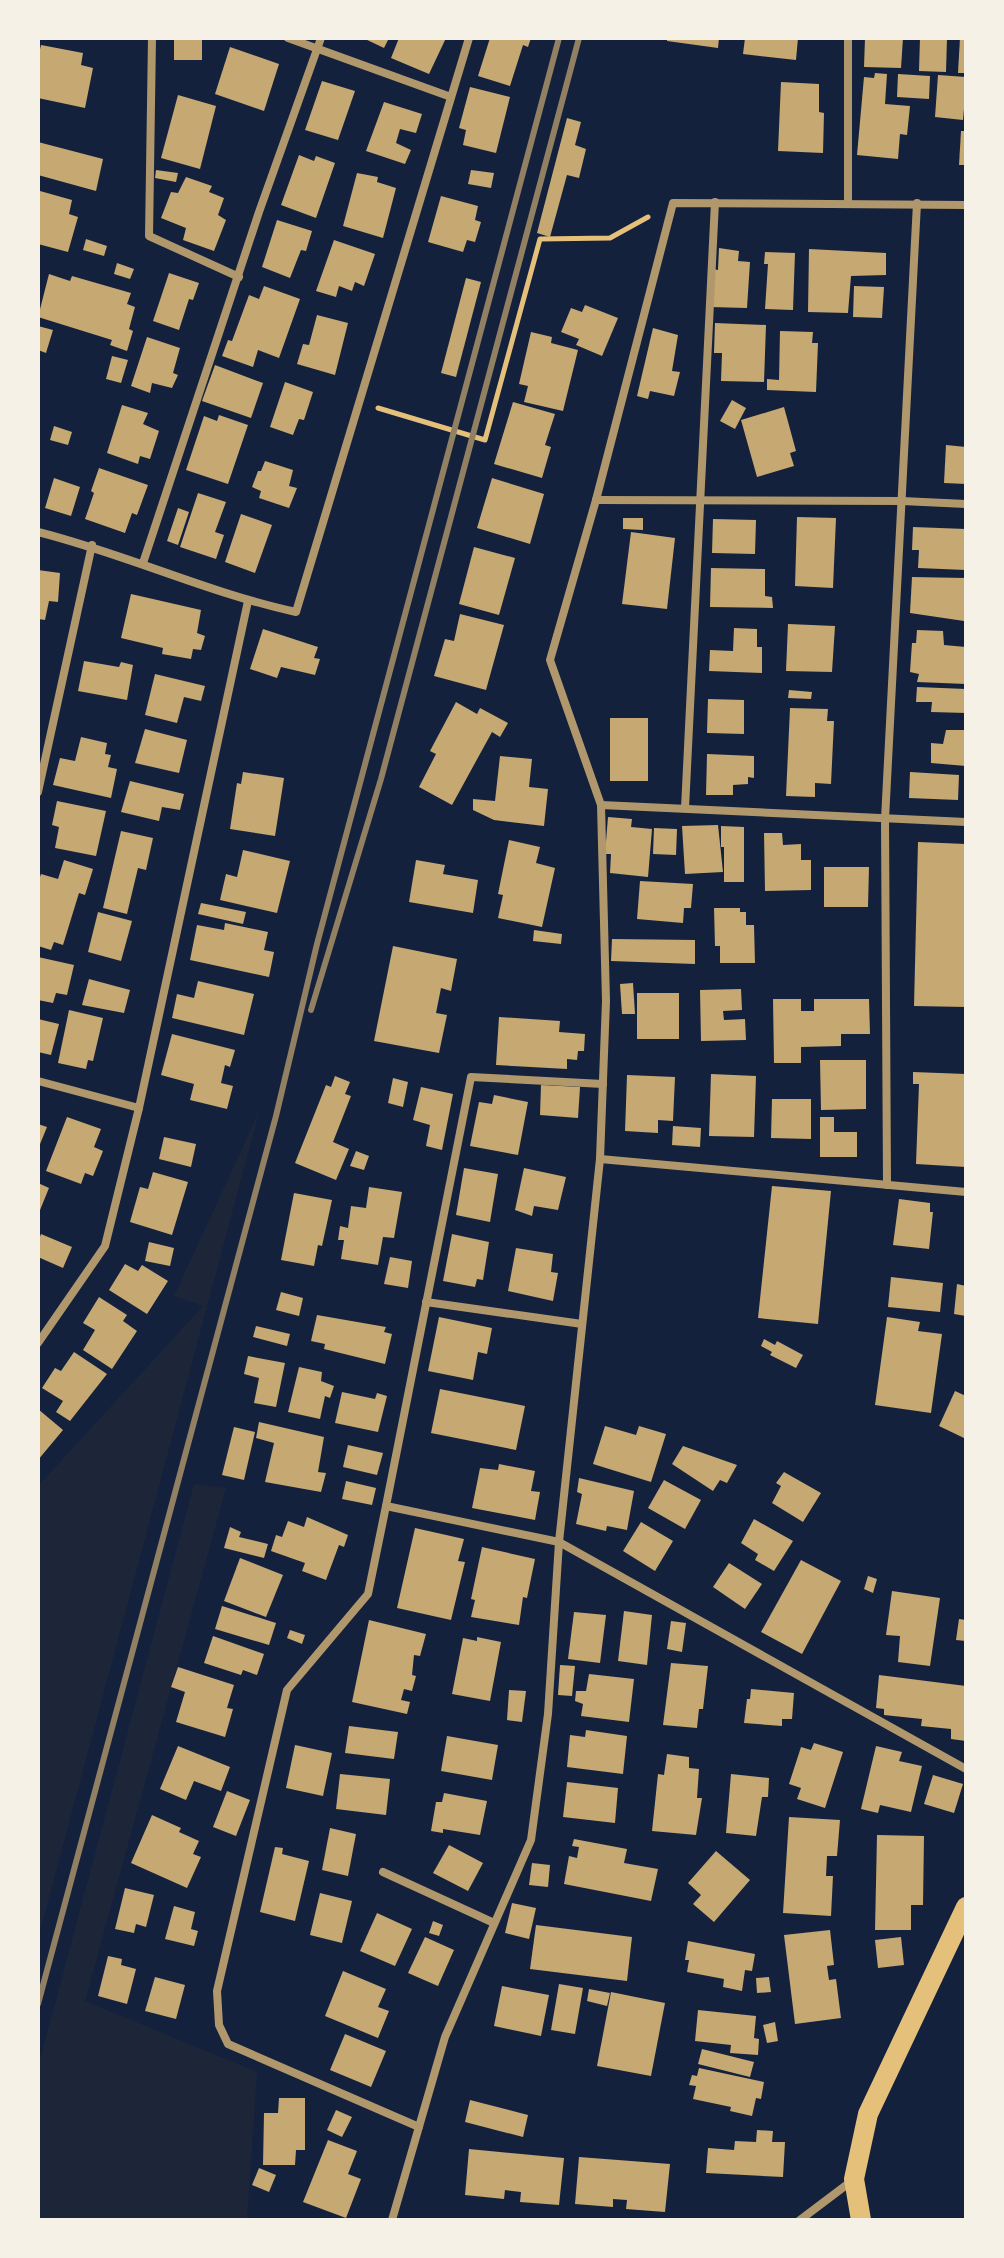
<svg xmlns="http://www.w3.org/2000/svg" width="1004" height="2258" font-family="'Roboto Condensed',sans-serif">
  <rect width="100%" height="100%" fill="#14213d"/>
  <!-- green -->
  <g fill="#1d2539">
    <path d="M259 1112 38 1939V1486L203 1306 174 1296Z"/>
    <path d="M194 1484 226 1488 85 2001 257 2072 247 2220H38V2067Z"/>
  </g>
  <!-- building -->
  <g fill="#c6a872">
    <rect x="174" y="38" width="28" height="22"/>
    <path d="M363 38H389L384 48Z"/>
    <path d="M399 38H446L429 74 391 58Z"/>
    <path d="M490 38H531L528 47 523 45 510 86 478 76Z"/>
    <path d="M667 38H719L718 48 667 41Z"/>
    <path d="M745 38H798L796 60 743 54Z"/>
    <path d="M865 38H903L901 68 864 67Z"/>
    <path d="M920 38H947L946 72 919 71Z"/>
    <path d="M960 38H966V73H958Z"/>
    <path d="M41 45 83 53 81 65 93 68 85 108 38 98V58Z"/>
    <path d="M230 47 279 64 264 111 215 94Z"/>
    <path d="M875 73 887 74 885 104 910 106 907 135 900 134 898 159 857 155 864 77 874 78Z"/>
    <path d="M898 74 930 76 929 99 897 97Z"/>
    <path d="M938 75 966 77V109H964L963 120 935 117Z"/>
    <path d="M322 81 355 91 338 140 305 130Z"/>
    <path d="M781 82 819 84V112L824 113 823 153 778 151Z"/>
    <path d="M470 87 510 97 496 153 463 145 466 130 459 128Z"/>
    <path d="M178 95 216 106 200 169 161 158Z"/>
    <path d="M384 102 422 114 416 133 400 129 396 143 411 150 405 164 366 151Z"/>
    <path d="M567 118 581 122 575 145 586 149 579 178 567 175 550 237 537 233Z"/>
    <path d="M961 131H966V165H959Z"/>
    <path d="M38 142 103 159 96 191 38 175Z"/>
    <path d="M299 155 314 161 316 156 335 163 316 218 281 205Z"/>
    <path d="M156 170 178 173 176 182 155 178Z"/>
    <path d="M471 170 494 173 491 188 468 184Z"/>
    <path d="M357 173 378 177 377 182 396 188 383 238 343 226Z"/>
    <path d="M186 177 212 186 209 192 224 198 218 215 226 220 214 251 183 240 186 228 161 218 171 192 178 193Z"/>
    <path d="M40 191 72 200 69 214 78 217 68 252 38 244Z"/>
    <path d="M441 196 478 206 475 220 481 222 475 242 467 240 463 252 428 242Z"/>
    <path d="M277 220 312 231 306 251 301 250 290 278 262 267Z"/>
    <path d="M86 239 107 246 104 256 83 250Z"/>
    <path d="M334 240 375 254 364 286 355 282 352 291 339 286 336 297 316 291Z"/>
    <path d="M719 248 739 251 738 261 750 262 747 308 710 307 713 269 718 270Z"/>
    <path d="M809 249 886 253V275L851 276 848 313 808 312Z"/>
    <path d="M765 252 795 253 793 310 765 309 768 264H764Z"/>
    <path d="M117 263 134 269 130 279 114 274Z"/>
    <path d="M169 273 199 283 193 300 189 299 179 330 153 321Z"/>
    <path d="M49 274 70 281 72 276 131 293 127 304 135 307 129 329 133 331 127 351 110 345 112 340 38 317Z"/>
    <path d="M466 278 481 282 456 377 441 373Z"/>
    <path d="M264 286 300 299 279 358 258 350 253 367 222 356 228 340 232 341 249 295 259 299Z"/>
    <path d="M854 286 884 287 882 318 853 317Z"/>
    <path d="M585 305 618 318 602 356 576 345 579 339 561 332 571 308 582 312Z"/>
    <path d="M317 315 348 323 335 375 297 364 303 344 309 345Z"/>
    <path d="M715 323 766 325 764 382 721 381 722 353H714Z"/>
    <path d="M38 326 53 330 46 353 38 350Z"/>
    <path d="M653 328 678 335 672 371 680 372 674 396 650 391 648 399 637 396Z"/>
    <path d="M780 331 813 332 812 343H818L816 392 767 390V379L779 380Z"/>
    <path d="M531 332 552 337 551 343 578 350 563 411 524 402 528 386 519 384Z"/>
    <path d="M147 337 180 348 173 373 178 375 172 388 152 383 150 393 131 386Z"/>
    <path d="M112 356 128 360 121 383 106 379Z"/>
    <path d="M215 365 263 383 251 418 202 401Z"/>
    <path d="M285 382 313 392 304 420 299 419 293 435 270 427Z"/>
    <path d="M732 400 746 408 735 429 720 421Z"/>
    <path d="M513 402 555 414 545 445 551 447 542 478 494 464Z"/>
    <path d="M122 405 148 413 143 424 159 431 150 459 140 456 138 464 107 453Z"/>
    <path d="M784 407 796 451 790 453 794 466 757 477 741 420Z"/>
    <path d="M219 415 248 425 228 484 186 470 204 416 217 421Z"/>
    <path d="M54 426 72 432 68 445 50 440Z"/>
    <path d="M946 445 966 447V484L944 483Z"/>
    <path d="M265 461 293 470 289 486 297 488 289 508 259 498 261 491 252 487 258 471H261Z"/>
    <path d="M99 468 148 485 137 515 132 513 125 533 85 519 94 493 91 491Z"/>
    <path d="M54 478 80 487 71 516 45 508Z"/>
    <path d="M492 478 544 494 530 544 477 528Z"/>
    <path d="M198 493 226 502 215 532 224 535 216 559 180 547Z"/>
    <path d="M178 508 189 512 178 545 167 541Z"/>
    <path d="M241 514 272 525 255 573 225 562Z"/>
    <path d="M797 517 836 518 833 588 795 586Z"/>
    <path d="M623 518H643V530L623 529Z"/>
    <path d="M713 519 756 520 755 554 712 553Z"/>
    <path d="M913 527 966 529V570L918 568 919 550H912Z"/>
    <path d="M631 532 675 538 667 609 622 604Z"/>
    <path d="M474 547 515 558 499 615 459 604Z"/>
    <path d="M711 568 765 569V596L772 597 773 608 710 607Z"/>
    <path d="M38 570 60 573 58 602 49 601 45 620 38 619Z"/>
    <path d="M912 577 966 578 964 621 910 613Z"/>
    <path d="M131 594 201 610 197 633 205 636 201 650 193 649 191 659 162 654 163 648 121 638Z"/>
    <path d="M460 614 504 625 486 690 434 676 445 639 454 641Z"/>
    <path d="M788 624 835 626 832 672 786 671Z"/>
    <path d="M734 628 757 629V647H762V673L709 671 710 650 733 651Z"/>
    <path d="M263 629 318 647 314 658 320 659 315 675 281 667 277 678 250 669Z"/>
    <path d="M917 630 943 631 944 645 966 647V684L917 682 919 674 910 672 912 643H916Z"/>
    <path d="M84 661 119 667 121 662 133 665 127 700 78 691Z"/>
    <path d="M155 674 205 686 201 701 184 697 177 723 145 715Z"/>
    <path d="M917 687 966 689V713L931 712 932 702H916Z"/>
    <path d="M789 690 812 692 811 699 788 698Z"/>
    <path d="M708 699 744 700V734L707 733Z"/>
    <path d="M456 702 477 714 480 708 508 723 500 737 492 732 452 805 419 787 436 754 430 751Z"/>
    <path d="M790 708 828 709 827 721H834L831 784 815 783V797L786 796Z"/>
    <rect x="610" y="718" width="38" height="63"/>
    <path d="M145 729 187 740 179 773 135 763Z"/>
    <path d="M946 730H966V766L931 763V743L943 744Z"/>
    <path d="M81 737 107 743 105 754 111 755 108 767 117 769 111 798 53 785 60 758 75 761Z"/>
    <path d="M707 754 754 756V778L748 777V784L733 785V795H706Z"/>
    <path d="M500 756 532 759 529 787 548 789 544 826 494 820 473 810V799L495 801Z"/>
    <path d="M243 772 284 778 275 836 230 829 237 783 241 784Z"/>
    <path d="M910 772 959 775 958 800 909 798Z"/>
    <path d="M130 781 184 794 180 810 162 807 159 821 121 812Z"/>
    <path d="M57 801 106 811 96 856 55 848 59 827 52 825Z"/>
    <path d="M608 817 632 819 631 827 652 829 648 877 610 873 611 854H605Z"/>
    <path d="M718 825 723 872 685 874 682 826Z"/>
    <path d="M721 826 744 827V882H724V847H721Z"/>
    <path d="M654 828 677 829 676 855 653 854Z"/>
    <path d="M121 831 153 838 146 870 138 868 127 914 103 908Z"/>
    <path d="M764 833H782L783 845 801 844V860H811V890L765 891Z"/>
    <path d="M509 840 540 847 536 863 555 868 542 927 498 918 503 895 498 894Z"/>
    <path d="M918 842 966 844V1007L914 1006Z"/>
    <path d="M243 850 290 861 277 913 220 900 226 874 237 877Z"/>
    <path d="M64 860 93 869 85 895 79 893 63 945 54 942 51 950 38 946V883L41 874 58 879Z"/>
    <path d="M416 860 445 865 443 874 478 880 473 913 409 902Z"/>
    <path d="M824 867H869L868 907H824Z"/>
    <path d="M640 881 693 884 691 908H684L683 923 637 919Z"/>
    <path d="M201 903 246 912 243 924 198 914Z"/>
    <path d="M714 908H740V912H746V925H754L755 963H720V946H715Z"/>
    <path d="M98 912 132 921 121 961 88 952Z"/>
    <path d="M225 923 268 932 264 950 274 952 269 977 190 960 197 925 224 930Z"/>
    <path d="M534 930 562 934 561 944 533 941Z"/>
    <path d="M612 939 695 940V964L611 961Z"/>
    <path d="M393 946 457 959 451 991 441 988 436 1013 447 1015 439 1053 374 1041Z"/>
    <path d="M38 957 74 965 67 995 56 993 53 1003 38 1000Z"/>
    <path d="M89 979 130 990 124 1013 82 1005Z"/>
    <path d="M198 981 254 994 244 1035 172 1018 177 994 194 998Z"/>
    <path d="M633 983 635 1014H622L620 984Z"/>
    <path d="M741 989 742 1010 723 1011 724 1020 745 1019 746 1040 701 1041 700 990Z"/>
    <rect x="637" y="993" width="42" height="46"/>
    <path d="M773 999H801V1011H814V999H869L870 1034H841V1046L801 1047V1063H774Z"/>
    <path d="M69 1010 103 1018 93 1061 88 1060 86 1069 58 1063Z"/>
    <path d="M499 1017 560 1021 559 1032 585 1034 584 1051H578L577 1060 567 1059V1069L496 1065Z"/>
    <path d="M38 1019 59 1024 51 1055 38 1052Z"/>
    <path d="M172 1034 235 1050 230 1067 225 1065 221 1083 233 1086 227 1109 190 1100 194 1084 161 1075Z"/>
    <path d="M820 1060H866V1109L821 1110Z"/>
    <path d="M913 1072 966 1074V1167L916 1164 919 1084H913Z"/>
    <path d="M711 1074 756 1076 754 1137 709 1136Z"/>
    <path d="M627 1075 675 1077 673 1121 658 1120V1133L625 1131Z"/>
    <path d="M335 1076 350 1082 345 1094 351 1096 333 1142 349 1149 336 1180 295 1163 326 1085 331 1087Z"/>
    <path d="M393 1078 408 1082 403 1107 388 1103Z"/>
    <path d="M541 1085 580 1087 578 1118 540 1115Z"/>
    <path d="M421 1087 453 1094 442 1150 426 1146 430 1125 413 1120Z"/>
    <path d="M494 1095 528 1102 518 1155 470 1146 479 1102 492 1104Z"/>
    <path d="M772 1099H811V1139L771 1138Z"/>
    <path d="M67 1117 101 1129 94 1147 103 1151 93 1176 85 1173 81 1184 46 1171Z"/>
    <path d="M820 1117H834V1132H857V1157H820Z"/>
    <path d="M38 1124 47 1127 38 1149Z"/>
    <path d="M673 1126 701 1128 700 1147 672 1145Z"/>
    <path d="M164 1137 196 1144 191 1167 159 1159Z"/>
    <path d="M356 1151 369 1156 364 1170 350 1166Z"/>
    <path d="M464 1168 498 1174 490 1222 456 1215Z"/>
    <path d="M524 1168 566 1177 558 1210 534 1206 532 1216 515 1210Z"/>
    <path d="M153 1172 188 1182 172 1235 130 1222 140 1187 148 1189Z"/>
    <path d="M38 1183 49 1188 38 1215Z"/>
    <path d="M772 1186 831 1191 818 1324 758 1318Z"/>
    <path d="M369 1187 402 1192 394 1238 383 1237 378 1265 341 1259 344 1240H338L340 1226 348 1228 351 1206 366 1208Z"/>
    <path d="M294 1193 332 1200 322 1246 318 1245 314 1266 281 1260Z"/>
    <path d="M899 1199 930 1203V1212H933L929 1249 893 1245Z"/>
    <path d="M41 1234 72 1247 63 1268 38 1257V1242Z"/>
    <path d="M452 1234 489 1242 483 1280 477 1279 475 1287 443 1281Z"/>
    <path d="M149 1242 174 1248 170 1266 145 1261Z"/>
    <path d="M516 1248 553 1254 551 1272 558 1273 553 1301 508 1291Z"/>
    <path d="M390 1257 412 1261 408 1288 384 1284Z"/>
    <path d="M125 1264 138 1271 142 1265 168 1281 147 1314 109 1290Z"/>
    <path d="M891 1277 943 1283 940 1312 888 1307Z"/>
    <path d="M957 1284 966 1286V1316L954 1314Z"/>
    <path d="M281 1292 303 1298 299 1316 276 1310Z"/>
    <path d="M99 1297 127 1315 123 1321 137 1331 112 1369 83 1350 95 1330 83 1323Z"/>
    <path d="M317 1315 386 1327 384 1332 392 1334 385 1364 324 1349 325 1344 311 1341Z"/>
    <path d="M439 1317 492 1328 487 1354 478 1352 473 1380 428 1371Z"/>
    <path d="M887 1317 920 1322 918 1331 942 1334 931 1413 875 1405Z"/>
    <path d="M256 1326 290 1334 287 1346 253 1337Z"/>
    <path d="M764 1339 775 1345 777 1341 803 1355 796 1368 770 1355 772 1352 761 1346Z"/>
    <path d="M74 1352 107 1374 70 1421 56 1412 63 1401 42 1388 55 1368 61 1371Z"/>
    <path d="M248 1356 285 1363 276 1407 254 1403 259 1378 244 1374Z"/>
    <path d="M299 1367 322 1372 321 1381 334 1386 330 1398 325 1396 320 1419 288 1412Z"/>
    <path d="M440 1389 525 1406 516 1450 431 1433Z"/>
    <path d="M955 1391 966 1396V1439L939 1426Z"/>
    <path d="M342 1392 375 1399 377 1393 387 1396 378 1432 335 1423Z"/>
    <path d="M38 1409 63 1430 38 1460Z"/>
    <path d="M259 1422 324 1437 318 1472 326 1473 321 1492 265 1482 274 1443 256 1438Z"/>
    <path d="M605 1426 636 1435 639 1426 666 1434 651 1482 593 1464Z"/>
    <path d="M234 1427 255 1432 244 1480 222 1475Z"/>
    <path d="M348 1445 383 1453 377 1475 343 1467Z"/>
    <path d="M683 1446 737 1465 727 1483 720 1480 713 1491 672 1464Z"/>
    <path d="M499 1464 535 1471 531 1491 540 1492 535 1520 472 1508 480 1468 498 1470Z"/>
    <path d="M784 1472 821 1493 803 1522 772 1503 781 1486 776 1483Z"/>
    <path d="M579 1478 634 1491 627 1530 607 1526 606 1531 576 1524 582 1494 577 1492Z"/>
    <path d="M664 1480 701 1500 685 1529 648 1508Z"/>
    <path d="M346 1481 376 1488 372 1505 342 1499Z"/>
    <path d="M307 1517 348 1535 344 1547 339 1545 326 1580 302 1571 305 1563 271 1551 276 1535 282 1537 288 1521 304 1527Z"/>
    <path d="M754 1519 793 1541 774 1571 755 1560 758 1554 741 1543Z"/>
    <path d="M641 1522 673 1541 655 1571 623 1551Z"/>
    <path d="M230 1527 241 1532 239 1537 268 1544 264 1558 224 1548Z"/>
    <path d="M415 1528 464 1539 458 1561 465 1562 451 1620 397 1608Z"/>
    <path d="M482 1547 535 1559 527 1598 523 1597 519 1625 471 1617 475 1600 471 1599Z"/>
    <path d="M240 1558 283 1575 266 1617 224 1601Z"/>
    <path d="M801 1560 841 1581 802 1654 761 1632Z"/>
    <path d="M729 1563 762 1584 745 1609 713 1587Z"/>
    <path d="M868 1576 877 1579 873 1593 864 1589Z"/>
    <path d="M892 1591 940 1598 930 1666 898 1662 900 1636 886 1635Z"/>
    <path d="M222 1606 276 1623 269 1645 215 1629Z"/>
    <path d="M624 1611 652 1615 647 1665 618 1661Z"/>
    <path d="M574 1612 606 1615 600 1663 568 1659Z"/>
    <path d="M959 1619 966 1620V1641L956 1640Z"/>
    <path d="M369 1620 426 1634 420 1656 414 1655 412 1675 416 1676 412 1691 404 1689 401 1700 410 1702 407 1714 352 1702Z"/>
    <path d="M671 1621 686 1623 682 1652 667 1649Z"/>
    <path d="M290 1630 305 1635 302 1644 287 1638Z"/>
    <path d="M213 1636 264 1654 257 1675 243 1670 241 1675 204 1663Z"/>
    <path d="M477 1637 501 1642 490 1701 452 1694 463 1638 477 1641Z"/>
    <path d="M671 1663 708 1666 703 1709H699L697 1728 663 1725Z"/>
    <path d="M560 1665 575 1666 572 1696 558 1695Z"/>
    <path d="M178 1667 234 1685 227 1708 233 1709 225 1737 176 1722 185 1692 171 1687Z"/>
    <path d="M589 1674 634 1679 629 1722 581 1716 583 1704 575 1701 576 1691H586Z"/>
    <path d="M879 1675 966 1686V1741L951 1739V1729L921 1726 922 1719 884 1715V1709L876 1708Z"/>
    <path d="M751 1689 794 1693 792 1719H782V1726L744 1723 747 1699H750Z"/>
    <path d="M509 1690 526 1691 522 1722 507 1720Z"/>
    <path d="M349 1726 398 1732 394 1759 345 1753Z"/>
    <path d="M586 1730 627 1736 623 1774 567 1767 570 1735 585 1737Z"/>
    <path d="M447 1736 498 1745 492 1780 441 1771Z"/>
    <path d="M814 1743 843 1752 825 1808 797 1799 801 1788 789 1784 801 1747 811 1750Z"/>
    <path d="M295 1745 332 1753 323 1796 286 1788Z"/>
    <path d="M178 1746 230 1767 221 1791 194 1781 186 1800 160 1789Z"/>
    <path d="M876 1746 902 1752 899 1761 922 1766 911 1812 880 1805 878 1813 861 1809Z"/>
    <path d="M667 1754 689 1757V1768L699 1769 697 1798H702L696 1835 652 1831 658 1774 664 1775Z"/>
    <path d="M340 1774 390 1779 386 1815 336 1809Z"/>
    <path d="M731 1774 769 1778 768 1797H762L756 1836 726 1833Z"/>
    <path d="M933 1775 963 1784 954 1813 924 1804Z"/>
    <path d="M567 1782 618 1788 615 1823 563 1817Z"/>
    <path d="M227 1791 250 1800 236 1836 213 1827Z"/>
    <path d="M444 1793 487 1801 480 1835 443 1829V1833L431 1831 436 1802H442Z"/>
    <path d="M152 1815 181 1828 179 1832 199 1841 193 1854 201 1857 187 1888 131 1863Z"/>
    <path d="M789 1817 840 1820 837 1856H827L826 1876H833L831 1916 783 1913Z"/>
    <path d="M330 1828 356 1834 348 1876 322 1870Z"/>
    <path d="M877 1835 924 1836 923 1905H911V1930H875Z"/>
    <path d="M574 1839 627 1849 624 1863 658 1869 651 1901 564 1884 569 1856 577 1858 579 1847 572 1846Z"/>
    <path d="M449 1845 483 1863 468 1891 433 1873Z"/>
    <path d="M275 1847 283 1848 282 1854 309 1861 295 1921 260 1912Z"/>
    <path d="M716 1851 750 1880 714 1922 693 1904 701 1895 688 1883Z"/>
    <path d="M532 1863 550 1865 548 1887 529 1885Z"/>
    <path d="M125 1888 154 1895 146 1927 136 1924 134 1933 115 1929Z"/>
    <path d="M320 1893 352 1901 342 1943 310 1935Z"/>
    <path d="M512 1903 536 1908 529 1939 505 1933Z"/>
    <path d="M174 1906 195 1912 191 1929 198 1931 194 1946 165 1939Z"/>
    <path d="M377 1913 412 1929 395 1966 360 1951Z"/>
    <path d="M433 1921 443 1925 439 1936 429 1933Z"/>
    <path d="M536 1925 632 1937 627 1981 530 1969Z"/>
    <path d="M830 1930 834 1965 827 1966 829 1980 836 1979 841 2018 795 2024 784 1935Z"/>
    <path d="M425 1937 454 1950 438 1986 408 1973Z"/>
    <path d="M901 1937 904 1965 878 1968 875 1940Z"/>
    <path d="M688 1941 755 1954 752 1971 745 1970 742 1991 723 1987 724 1979 687 1972 689 1960H685Z"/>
    <path d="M108 1956 122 1959 121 1965 136 1969 127 2004 98 1996Z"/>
    <path d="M343 1971 386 1989 378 2007 389 2011 378 2038 325 2016Z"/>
    <path d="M155 1977 185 1985 176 2019 145 2011Z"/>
    <path d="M769 1977 771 1992 757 1993 756 1978Z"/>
    <path d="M559 1984 583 1988 575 2034 551 2030Z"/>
    <path d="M502 1986 549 1995 541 2036 494 2026Z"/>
    <path d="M589 1989 610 1993 607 2006 587 2001Z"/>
    <path d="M611 1992 665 2003 651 2076 597 2066Z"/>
    <path d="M698 2010 756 2016 754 2038 759 2039 758 2055 730 2053 731 2045 695 2041Z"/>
    <path d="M775 2022 778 2041 767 2043 763 2025Z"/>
    <path d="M345 2034 386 2051 371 2087 330 2070Z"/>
    <path d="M702 2049 754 2062 750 2077 698 2064Z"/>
    <path d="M699 2068 764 2082 761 2099 756 2098 752 2116 730 2111 731 2107 693 2099 696 2086 689 2085 692 2075 697 2076Z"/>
    <path d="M279 2098H305V2150H296L295 2165H263L264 2113H278Z"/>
    <path d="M470 2100 528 2115 523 2137 465 2122Z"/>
    <path d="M336 2110 352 2117 342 2137 327 2130Z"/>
    <path d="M757 2130 773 2131 772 2142H785L783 2177 706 2173 708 2148 734 2150 735 2141 756 2142Z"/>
    <path d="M328 2140 357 2151 348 2174 361 2179 346 2218 303 2202Z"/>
    <path d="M469 2149 564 2158 559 2205 520 2202 521 2192 505 2190 504 2199 465 2195Z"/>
    <path d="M579 2157 670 2164 665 2212 626 2209 627 2200 613 2199V2207L575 2204Z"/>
    <path d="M259 2168 276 2175 269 2192 252 2185Z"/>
  </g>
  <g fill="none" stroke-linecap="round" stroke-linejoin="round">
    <!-- path -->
    <path stroke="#e5c07b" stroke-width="5" d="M378 408 485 440 540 239 610 238 648 217"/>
    <!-- minor -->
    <g stroke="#b1986c" stroke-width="8">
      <path d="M152 38 149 236 239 277"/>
      <path d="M288 38 451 97"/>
      <path d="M848 204V38"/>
      <path d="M596 500 902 501 966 504"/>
      <path d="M38 532C126 554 208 593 296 612L469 38"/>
      <path d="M143 563 259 212 321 38"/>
      <path d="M38 792 92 545"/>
      <path d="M601 805 966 822"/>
      <path d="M685 808 715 202"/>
      <path d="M38 1081 139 1108 248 601"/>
      <path d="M603 1084 471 1077 386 1506 559 1542 966 1769"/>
      <path d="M600 1159 966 1192"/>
      <path d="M887 1185 885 819 917 203"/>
      <path d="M426 1302 582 1324"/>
      <path d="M38 1343 105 1246 139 1108"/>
      <path d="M386 1506 368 1594 287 1690 217 1991 219 2025 228 2044 419 2127"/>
      <path d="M383 1872 494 1923"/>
      <path d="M392 2220 445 2037 531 1840 548 1714 559 1542 600 1159 606 1001 601 805 550 660 596 500 673 203 966 205"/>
      <path d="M800 2220 853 2180"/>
    </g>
    <!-- primary -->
    <path stroke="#e5c07b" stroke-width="20" d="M861 2220 854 2179 868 2114 966 1907"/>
    <!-- rail -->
    <g stroke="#918062" stroke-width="6">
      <path d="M311 1010 381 779 579 38"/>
      <path d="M38 2004 276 1116 317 944 559 38"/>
    </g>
  </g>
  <!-- border -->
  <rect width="1004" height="2258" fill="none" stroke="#f6f1e7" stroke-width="80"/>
</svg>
